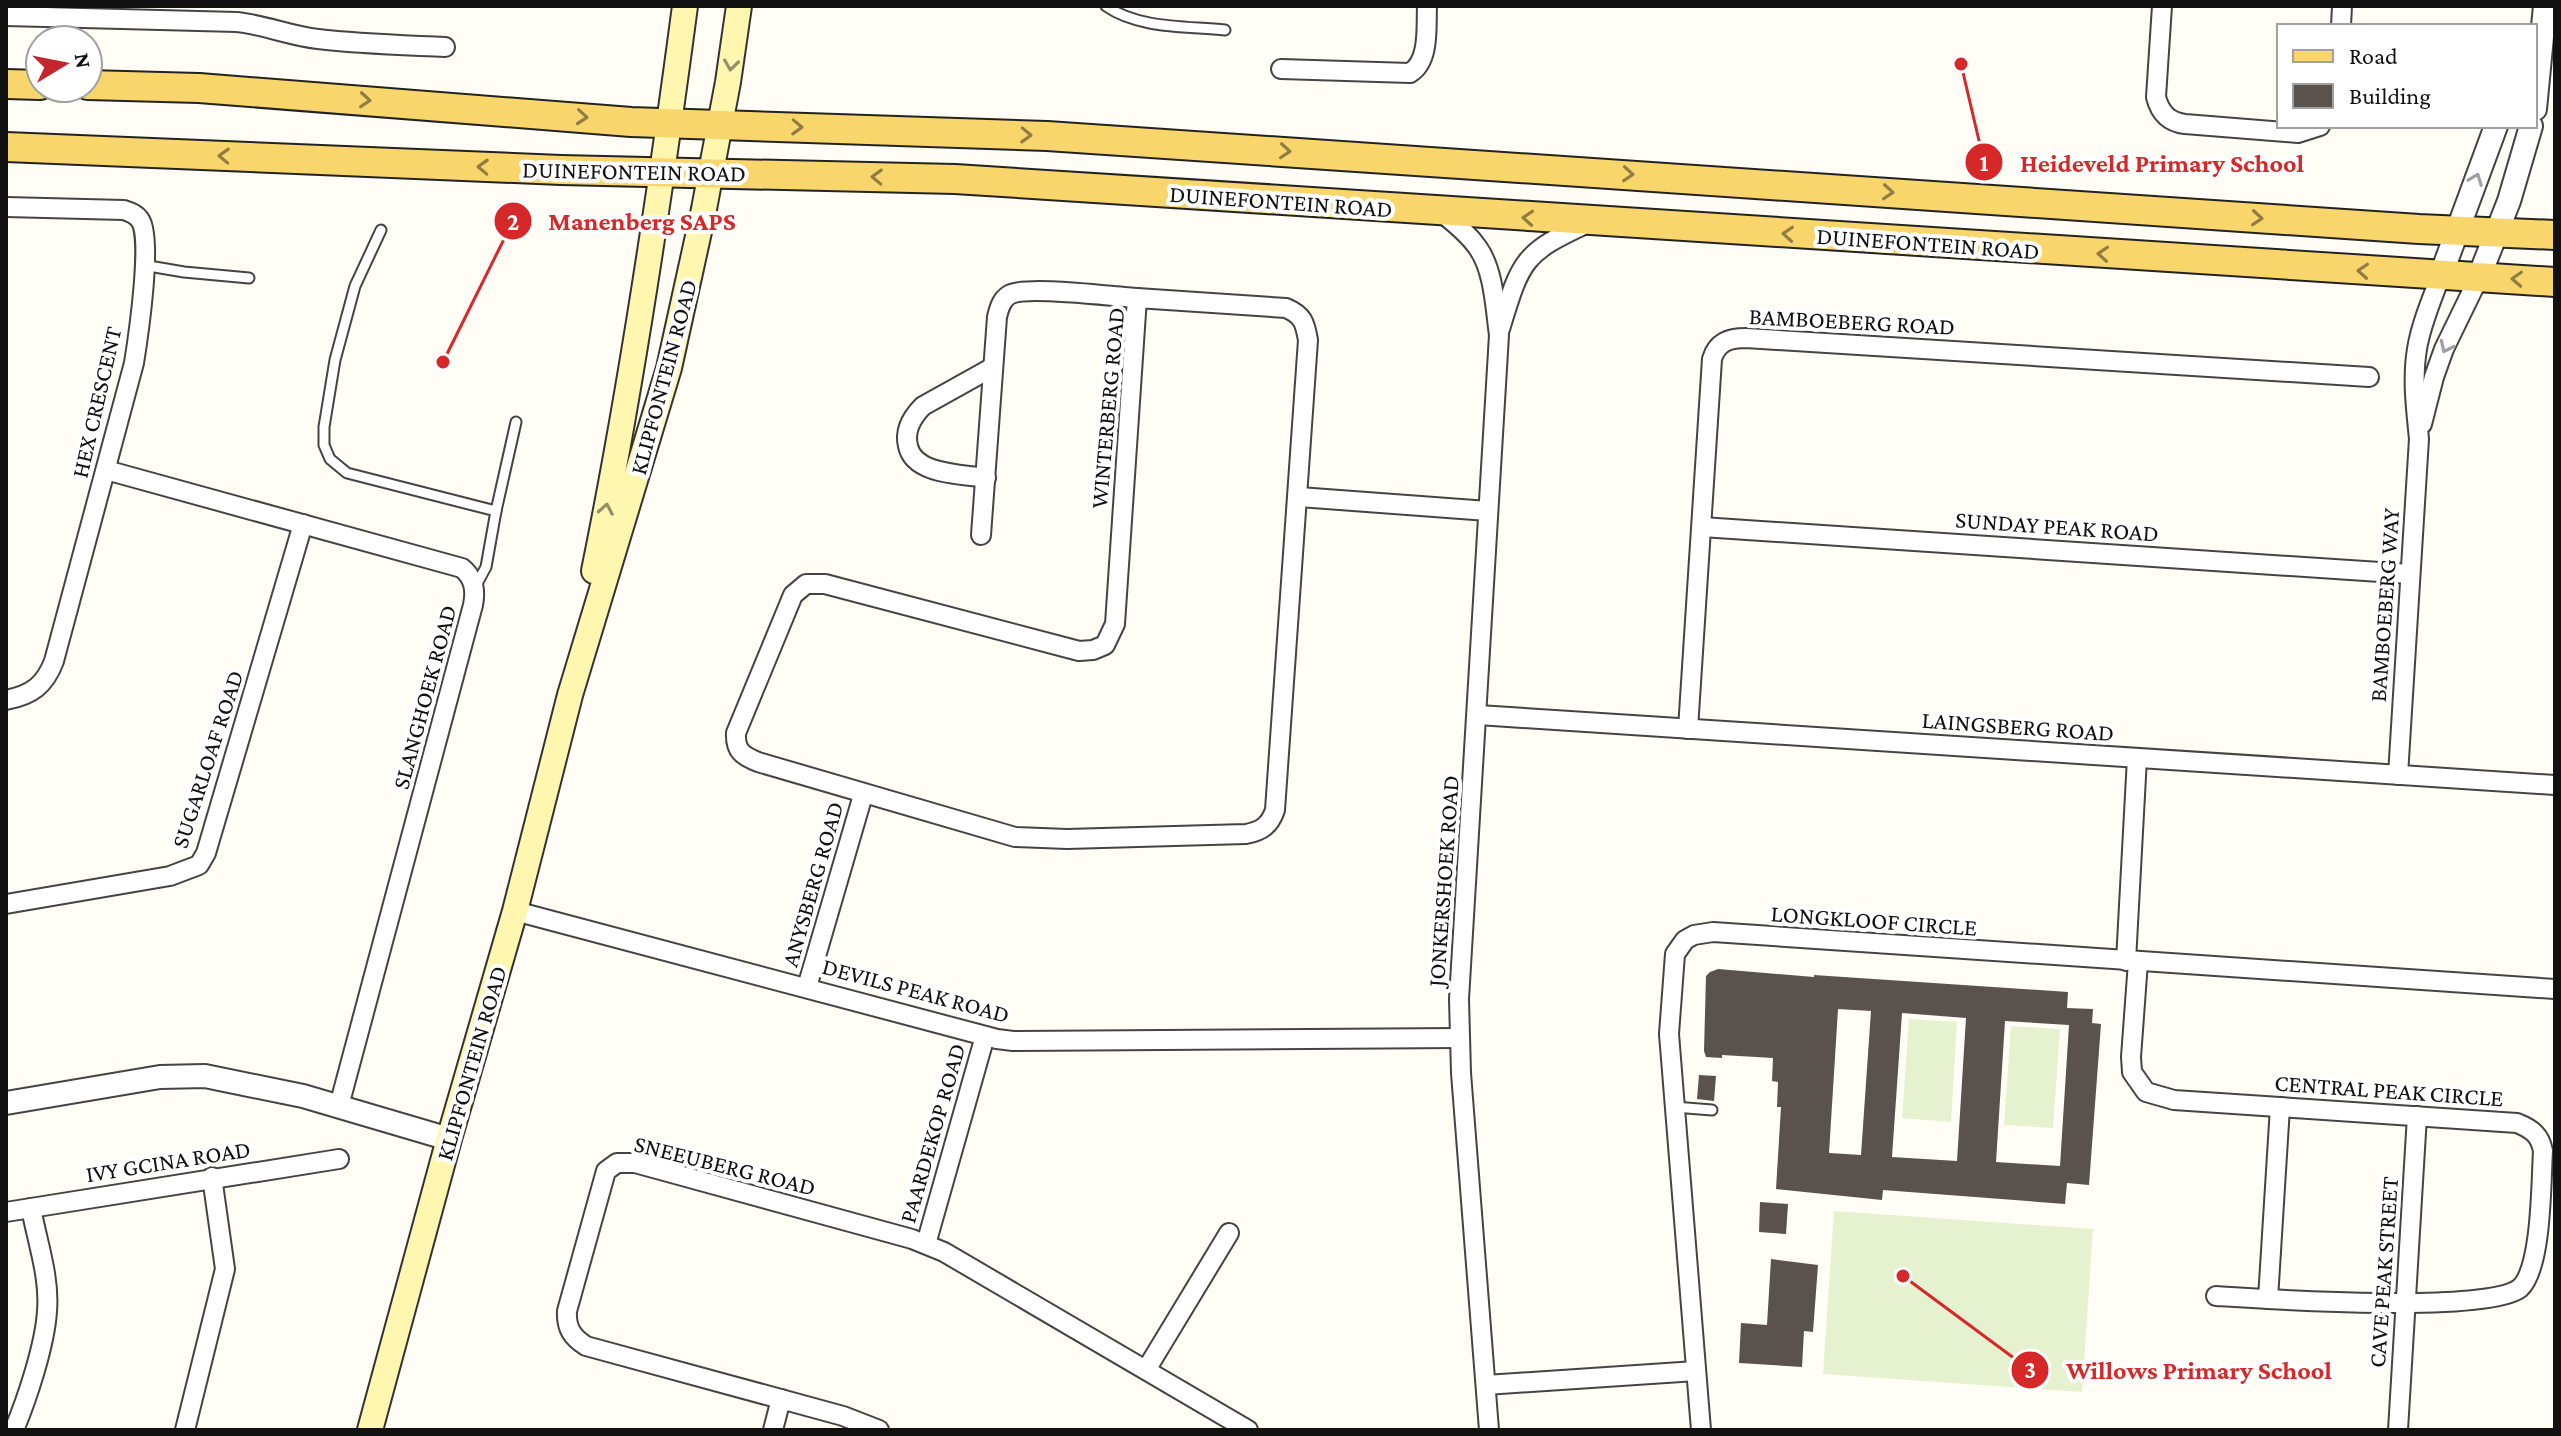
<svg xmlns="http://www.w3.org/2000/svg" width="2561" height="1436" font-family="'Crimson Pro',serif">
  <rect width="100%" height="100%" fill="#fffdf5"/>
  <!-- pitch -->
  <g fill="#e6f2cf">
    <path d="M1909 1019 1957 1022 1951 1122 1902 1118Z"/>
    <path d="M2011 1026 2060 1029 2053 1128 2004 1125Z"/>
    <path d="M1834 1211 2093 1229 2082 1392 1823 1374Z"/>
  </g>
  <!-- building -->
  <g fill="#5a524d" fill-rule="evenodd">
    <path d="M1718 969 1814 977V975L2068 992 2067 1008 2093 1009 2092 1023 2101 1024 2089 1185 2067 1183 2065 1204 1883 1190 1882 1200 1776 1189 1781 1107H1777L1778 1082 1772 1081 1773 1058 1722 1055V1058L1706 1057 1704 1051 1706 976 1710 972ZM1838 1009 1871 1011 1861 1155 1829 1153ZM1902 1013 1966 1018 1957 1161 1892 1157ZM2005 1021 2069 1025 2060 1166 1996 1162Z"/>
    <path d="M1699 1075 1716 1076 1714 1101 1697 1099Z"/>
    <path d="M1760 1202 1788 1204 1786 1234 1759 1232Z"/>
    <path d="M1771 1259 1818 1265 1813 1332 1804 1331 1802 1367 1739 1363 1741 1323 1767 1325Z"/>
  </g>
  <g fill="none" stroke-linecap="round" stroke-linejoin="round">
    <!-- service casing -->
    <g stroke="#444" stroke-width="13">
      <g id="service">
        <path d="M1106 6C1139 29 1186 26 1225 30"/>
        <path d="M381 230 355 286 335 360 324 427V445L330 459 347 473 496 511 486 567 474 589"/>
        <path d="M143 265 184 272 249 278"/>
        <path d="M496 511 516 422"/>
        <path d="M1674 1107 1712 1110"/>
      </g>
    </g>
    <!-- minor casing -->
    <g stroke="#444" stroke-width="22">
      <g id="minor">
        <path d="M2162 6 2156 97C2160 113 2169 122 2185 124L2298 133 2320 126"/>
        <path d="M6 16 237 22C265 25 290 36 318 39 360 44 402 45 445 47"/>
        <path d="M2341 26 2342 6"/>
        <path d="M1281 69 1410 73C1430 61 1426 27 1427 6"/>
        <path d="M6 207 124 210C130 212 136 214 140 220 153 238 138 338 134 363L54 661C45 685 32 695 6 700"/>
        <path d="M1441 212C1454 223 1468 233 1478 248 1494 271 1495 307 1499 335L1459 999 1461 1073 1489 1430"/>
        <path d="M1137 298 1286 308C1303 315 1305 323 1308 340L1275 810C1270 825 1262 831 1246 834L1067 839 1015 837 758 762C743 756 735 751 736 733L793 595 806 584H825L1079 651 1093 650 1105 645 1115 624Z"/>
        <path d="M1500 329C1521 261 1522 253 1588 223"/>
        <path d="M2422 424 2434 377 2444 349 2479 277"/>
        <path d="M106 470 462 568C474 578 476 590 473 605L339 1106"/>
        <path d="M986 478C962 474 914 475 908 446 904 430 912 417 923 406L993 367"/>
        <path d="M1299 497 1488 511"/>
        <path d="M1702 527 2410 574"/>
        <path d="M981 535 997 317C999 309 1001 300 1009 295 1025 285 1114 297 1137 298"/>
        <path d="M1478 715 2555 785"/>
        <path d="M1688 729 1712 359C1717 342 1729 338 1746 338L2369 377"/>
        <path d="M2398 775 2419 439C2416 409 2412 379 2417 349 2421 324 2432 299 2441 275"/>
        <path d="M6 904 170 876 199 865 206 853 303 524"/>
        <path d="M515 911 997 1039 1013 1041 1459 1038"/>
        <path d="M2126 961 2137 758"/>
        <path d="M2138 962 2131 1057 2132 1072 2146 1092 2174 1100 2517 1123C2532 1129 2540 1135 2543 1151 2541 1182 2542 1268 2520 1288 2489 1314 2265 1299 2216 1296"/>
        <path d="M807 987 863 795"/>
        <path d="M6 1212 339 1159"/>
        <path d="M926 1244 985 1036"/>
        <path d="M2268 1299 2280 1107"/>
        <path d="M1146 1370 1229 1233"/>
        <path d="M1486 1385 1696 1371"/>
        <path d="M14 1430C27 1399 45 1345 47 1311 50 1277 37 1241 31 1208"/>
        <path d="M185 1430 225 1269 212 1177"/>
        <path d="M773 1430 781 1399"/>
        <path d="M879 1430 843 1416 586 1346C572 1337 566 1328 567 1311L606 1171 617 1163H635L912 1239 944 1252 1248 1430"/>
        <path d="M1701 1430 1669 1034 1675 954 1685 940 1694 935 1713 932 2555 989"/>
        <path d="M2398 1430 2417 1116"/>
      </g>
    </g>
    <!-- tertiary casing -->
    <g stroke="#444" stroke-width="26">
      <g id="tertiary">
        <path d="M2535 109 2545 6"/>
        <path d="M2441 275 2496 126"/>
        <path d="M2479 277 2509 201 2531 126"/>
        <path d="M6 1103 160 1077 205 1076 303 1096 449 1139"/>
      </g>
    </g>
    <!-- secondary casing -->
    <g stroke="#333" stroke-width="28">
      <g id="secondary">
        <path d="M594 571C632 384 660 195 685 6"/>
        <path d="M370 1430 449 1139 515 911 570 695 669 368 704 209 728 82 739 6"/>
      </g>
    </g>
    <!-- primary casing -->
    <g stroke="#222" stroke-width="32">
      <g id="primary">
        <path d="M6 84 40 85"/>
        <path d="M88 85 199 88 631 122 1047 136 2419 229 2555 235"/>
        <path d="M6 147 561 170 955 179 2555 282"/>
      </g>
    </g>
    <!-- service -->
    <use href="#service" stroke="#fff" stroke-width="9"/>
    <!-- minor -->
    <use href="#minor" stroke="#fff" stroke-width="18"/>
    <!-- tertiary -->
    <use href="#tertiary" stroke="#fff" stroke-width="22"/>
    <!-- secondary -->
    <use href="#secondary" stroke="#fff6b0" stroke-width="24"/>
    <!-- primary -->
    <use href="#primary" stroke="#f9d66b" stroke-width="28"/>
  </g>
  <!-- one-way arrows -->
  <defs><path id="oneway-chevron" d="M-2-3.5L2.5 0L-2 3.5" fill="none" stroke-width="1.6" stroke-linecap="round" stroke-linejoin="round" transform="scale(2)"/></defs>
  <g stroke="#948f68">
    <use href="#oneway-chevron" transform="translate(731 65) rotate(98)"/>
    <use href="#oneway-chevron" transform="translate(606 509) rotate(-80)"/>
  </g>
  <g stroke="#917d42">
    <use href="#oneway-chevron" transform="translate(365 100) rotate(4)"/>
    <use href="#oneway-chevron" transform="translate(582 117) rotate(5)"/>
    <use href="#oneway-chevron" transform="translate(797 127) rotate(2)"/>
    <use href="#oneway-chevron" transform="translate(1026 135) rotate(2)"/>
    <use href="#oneway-chevron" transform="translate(1285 151) rotate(4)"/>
    <use href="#oneway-chevron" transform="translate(224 156) rotate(-178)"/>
    <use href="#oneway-chevron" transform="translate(483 167) rotate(-178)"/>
    <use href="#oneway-chevron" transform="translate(1628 174) rotate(4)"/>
    <use href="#oneway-chevron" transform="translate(877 177) rotate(-178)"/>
    <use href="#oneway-chevron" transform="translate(1888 192) rotate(4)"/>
    <use href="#oneway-chevron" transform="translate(1528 218) rotate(-176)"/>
    <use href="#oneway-chevron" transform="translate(2257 218) rotate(4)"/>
    <use href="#oneway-chevron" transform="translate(1788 234) rotate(-176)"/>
    <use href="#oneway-chevron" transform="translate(2103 254) rotate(-176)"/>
    <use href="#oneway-chevron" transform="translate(2363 271) rotate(-176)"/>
    <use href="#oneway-chevron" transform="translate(2517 279) rotate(-177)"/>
  </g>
  <g stroke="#a0a0a0">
    <use href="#oneway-chevron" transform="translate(2476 179) rotate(-69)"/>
    <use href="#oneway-chevron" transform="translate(2446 347) rotate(115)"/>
  </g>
  <g text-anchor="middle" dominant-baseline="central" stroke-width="8" stroke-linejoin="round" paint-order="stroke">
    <!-- street labels -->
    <g font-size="24" fill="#111" stroke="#fff">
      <text transform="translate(634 171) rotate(1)">DUINEFONTEIN ROAD</text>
      <text transform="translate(1281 201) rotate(4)">DUINEFONTEIN ROAD</text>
      <text transform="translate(1928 243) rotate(4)">DUINEFONTEIN ROAD</text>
      <text transform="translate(1852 321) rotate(3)">BAMBOEBERG ROAD</text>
      <text transform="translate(663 377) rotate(-75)">KLIPFONTEIN ROAD</text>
      <text transform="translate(96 402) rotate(-77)">HEX CRESCENT</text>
      <text transform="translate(1107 408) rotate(-85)">WINTERBERG ROAD</text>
      <text transform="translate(2057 526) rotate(4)">SUNDAY PEAK ROAD</text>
      <text transform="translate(2384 605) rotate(-86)">BAMBOEBERG WAY</text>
      <text transform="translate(424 697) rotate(-75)">SLANGHOEK ROAD</text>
      <text transform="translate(2018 726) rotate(4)">LAINGSBERG ROAD</text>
      <text transform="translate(207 759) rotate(-72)">SUGARLOAF ROAD</text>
      <text transform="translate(1443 881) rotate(-86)">JONKERSHOEK ROAD</text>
      <text transform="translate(812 884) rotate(-74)">ANYSBERG ROAD</text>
      <text transform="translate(1874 920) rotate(4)">LONGKLOOF CIRCLE</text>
      <text transform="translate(916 990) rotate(15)">DEVILS PEAK ROAD</text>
      <text transform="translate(471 1063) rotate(-74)">KLIPFONTEIN ROAD</text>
      <text transform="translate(2389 1090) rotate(4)">CENTRAL PEAK CIRCLE</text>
      <text transform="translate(932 1133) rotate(-74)">PAARDEKOP ROAD</text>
      <text transform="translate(168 1161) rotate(-9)">IVY GCINA ROAD</text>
      <text transform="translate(725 1165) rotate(14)">SNEEUBERG ROAD</text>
      <text transform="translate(2383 1272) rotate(-86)">CAVE PEAK STREET</text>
    </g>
  </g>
  <!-- callouts -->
  <path fill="none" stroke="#d62828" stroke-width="3" d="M1961 64L1984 162M443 362L513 221M1903 1276L2030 1370"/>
  <g fill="#d62828" stroke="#fff" stroke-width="3">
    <circle cx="1961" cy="64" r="8"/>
    <circle cx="443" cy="362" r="8"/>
    <circle cx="1903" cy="1276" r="8"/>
    <circle cx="1984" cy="162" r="20"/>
    <circle cx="513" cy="221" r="20"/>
    <circle cx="2030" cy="1370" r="20"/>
  </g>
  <g font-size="24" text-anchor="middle" font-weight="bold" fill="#fff">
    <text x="1984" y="171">1</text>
    <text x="513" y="230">2</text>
    <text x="2030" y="1378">3</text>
  </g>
  <g font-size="26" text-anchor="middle" font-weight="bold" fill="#d62828" stroke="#fff" stroke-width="8" stroke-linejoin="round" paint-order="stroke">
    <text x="2162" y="172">Heideveld Primary School</text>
    <text x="642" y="230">Manenberg SAPS</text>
    <text x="2199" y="1379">Willows Primary School</text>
  </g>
  <!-- border -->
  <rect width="2561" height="1436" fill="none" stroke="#111111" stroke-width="16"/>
  <!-- legend -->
  <rect x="2277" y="24" width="260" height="104" fill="#ffffff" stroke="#a0a0a0" stroke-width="2"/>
  <rect x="2293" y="50" width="40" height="12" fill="#f9d66b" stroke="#a0a0a0" stroke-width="2"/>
  <text x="2349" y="64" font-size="24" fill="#111111">Road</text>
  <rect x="2293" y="84" width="40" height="24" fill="#5a524d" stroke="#a0a0a0" stroke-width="2"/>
  <text x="2349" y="104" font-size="24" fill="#111111">Building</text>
  <!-- north arrow -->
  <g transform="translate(64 64) rotate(80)"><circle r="38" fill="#ffffff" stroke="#a0a0a0" stroke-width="2"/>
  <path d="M0-6L14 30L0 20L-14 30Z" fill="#c4262e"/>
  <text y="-12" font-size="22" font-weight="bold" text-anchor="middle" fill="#111111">N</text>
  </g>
</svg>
